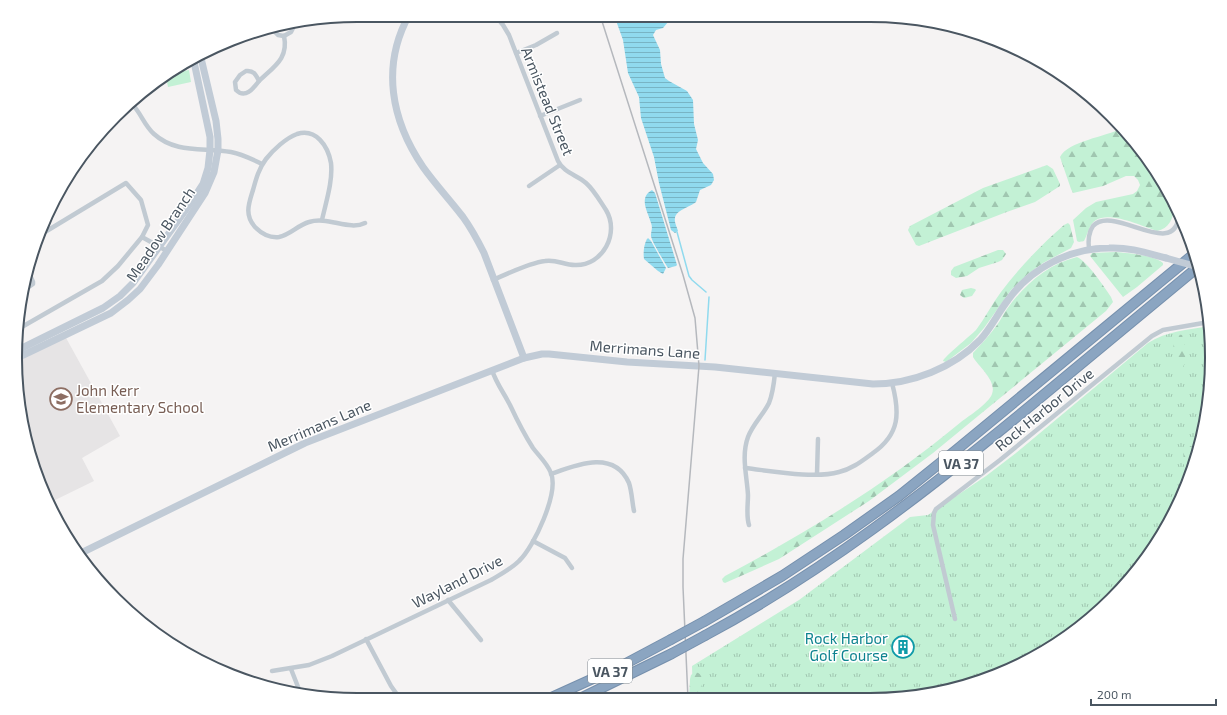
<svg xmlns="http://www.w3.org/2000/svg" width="1227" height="715" font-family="'Exo 2',sans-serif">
  <defs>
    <pattern id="grass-tufts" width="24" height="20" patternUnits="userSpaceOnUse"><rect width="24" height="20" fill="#c3f1d5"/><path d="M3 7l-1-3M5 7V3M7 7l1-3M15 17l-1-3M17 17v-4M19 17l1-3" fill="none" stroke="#a0c6b0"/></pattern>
    <pattern id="forest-firs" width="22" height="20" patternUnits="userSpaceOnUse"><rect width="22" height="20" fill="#c3f1d5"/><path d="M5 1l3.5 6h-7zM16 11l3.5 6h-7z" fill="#a0c6b0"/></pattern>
    <pattern id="water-rules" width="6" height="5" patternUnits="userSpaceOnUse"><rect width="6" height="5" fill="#90daee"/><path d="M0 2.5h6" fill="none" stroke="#78b4c4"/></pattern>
  </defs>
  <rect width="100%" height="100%" fill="#f5f3f3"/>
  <!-- education -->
  <path fill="#e6e4e5" d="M65 336 120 436 82 458 94 481 51 502 33 467 16 363Z"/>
  <!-- grass -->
  <path fill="url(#grass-tufts)" d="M1209 326 1212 358 1205 425 1186 489 1154 548 1096 615 1041 654 958 688 892 699H693L692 666 799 600 910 517 928 515 986 476 1016 453 1148 343C1167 331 1187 330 1209 326Z"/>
  <!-- forest -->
  <g fill="url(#forest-firs)">
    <path d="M1122 128 1154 167 1175 207C1173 218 1169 229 1157 231 1142 226 1110 211 1096 220 1089 224 1088 234 1084 241L1079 242 1077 241 1073 220 1086 208 1096 202 1133 194 1137 191 1140 185 1138 180 1134 176H1126L1103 186 1073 193 1071 189 1060 157C1068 141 1106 137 1122 128Z"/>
    <path d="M1047 165 1053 169 1060 184V186L1035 202 1004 213 919 246 916 245 909 232 908 230 910 226 983 188Z"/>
    <path d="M1068 223 1070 225 1074 242 1071 248 1043 263 1028 274 1011 290 984 328 971 343 946 362 943 361C944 357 970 336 976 330 985 318 992 304 1001 292 1020 267 1041 245 1064 225Z"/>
    <path d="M998 250H1003L1006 254 1002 260 998 262 979 268 967 276 956 278 951 275V271L954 267Z"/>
    <path d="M1115 252C1127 253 1154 255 1163 263V265L1137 287 1123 297 1090 256 1092 253Z"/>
    <path d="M1077 257C1087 261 1105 288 1111 297L1113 302 1106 311 933 453 869 501 779 559 725 583 723 582 722 579 725 576C808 532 889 482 961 422 969 416 989 403 992 394 997 381 979 367 973 357V353C981 344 990 335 997 325 1001 320 1003 314 1007 309 1024 285 1048 264 1077 257Z"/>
    <path d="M971 288 975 289 976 290 972 296 964 298 960 295 962 290Z"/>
    <path d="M1176 334 1182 335C1185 346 1189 362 1180 371H1178L1175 366 1173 339V337Z"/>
    <path d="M1187 445 1198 448 1188 483 1185 479 1183 450 1184 447Z"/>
    <path d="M695 672C714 677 695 690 696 699H689L690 679 691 675Z"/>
  </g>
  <!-- green -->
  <path fill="#c3f1d5" d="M189 70 191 82 168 87 166 77 173 73Z"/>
  <!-- water -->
  <g fill="url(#water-rules)">
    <path d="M614 15H674L663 28 656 30 653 35 660 50 661 64 665 78 669 81 687 91 693 100 694 124 698 140 696 149 703 163 713 174 714 180 711 185 700 190 696 202C690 207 676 210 675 218 674 222 677 227 678 231L675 233 671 230 659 183 654 157 641 118 639 97 628 73 623 40Z"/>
    <path d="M652 190 655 193 677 265 676 266 668 268C665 263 650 239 651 235 651 231 653 228 651 223 648 212 638 198 652 190Z"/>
    <path d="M648 238 651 241 666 268 663 274 658 271 644 259C643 253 644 242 648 238Z"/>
  </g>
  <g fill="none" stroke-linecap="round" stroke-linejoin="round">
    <!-- stream -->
    <g stroke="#90daee" stroke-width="1.5">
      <path d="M677 232 689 276 692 280 706 292"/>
      <path d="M705 360 709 297"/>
    </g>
    <!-- highway casing -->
    <g stroke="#7690ad" stroke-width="11">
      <g id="highway">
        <path d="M705 621 782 576 844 535 899 496 955 451 1194 254"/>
        <path d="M706 635C823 572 927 491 1029 407 1085 360 1142 314 1198 267"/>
        <path d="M548 699 623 665 670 640"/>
        <path d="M579 699 671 654"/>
      </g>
    </g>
    <!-- street -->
    <g stroke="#c1cad2" stroke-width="4.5">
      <path d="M272 29 278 35 284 36"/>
      <path d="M284 36 291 32 294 26"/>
      <path d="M516 53 536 45 557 33"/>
      <path d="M246 71C254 70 256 75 259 81 253 89 245 99 236 90L235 82 240 75Z"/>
      <path d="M259 81C273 67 289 59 284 36"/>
      <path d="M132 104C141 113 144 125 154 134 176 154 204 147 231 152 242 154 252 159 262 164"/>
      <path d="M540 116 580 100"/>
      <path d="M529 186 560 165"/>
      <path d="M322 220C326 202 333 181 331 163 328 146 316 128 297 134 286 138 273 150 266 159 259 168 256 179 253 190 249 203 244 215 255 227 261 233 270 238 279 237 290 235 298 225 309 222 328 216 349 231 365 223"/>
      <path d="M40 235 126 183 141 200 148 225 142 237"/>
      <path d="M1089 250C1088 241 1088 233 1093 226 1113 203 1176 262 1179 214"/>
      <path d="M493 280C509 273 529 263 545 261 556 259 564 265 575 265 603 266 620 233 606 210 600 201 594 190 586 183 577 175 564 173 558 161L509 35 503 25 495 15"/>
      <path d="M26 289 33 284V282L29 273"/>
      <path d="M20 328 102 281 118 266 142 237 167 251"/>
      <path d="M745 468C772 471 814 479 839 472 852 469 862 461 873 453 900 434 900 413 892 383"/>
      <path d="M551 474C576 465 614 449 629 483 632 492 632 502 634 511"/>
      <path d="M817 474 818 439"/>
      <path d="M749 525C746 516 748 505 748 495 747 476 741 456 748 437 753 424 763 415 769 403 773 393 774 383 775 373"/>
      <path d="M533 541 565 558 572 568"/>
      <path d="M448 600 481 640"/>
      <path d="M955 619 933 525 934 513 936 509 1000 460 1152 336 1163 330 1209 322"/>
      <path d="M366 639 391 686 396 693"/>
      <path d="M291 669 300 692"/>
      <path d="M272 671 309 665 332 656 491 580C501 574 511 569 519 561 534 547 559 493 551 473 547 463 539 456 533 448 524 434 517 420 510 405 504 393 496 383 492 370"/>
    </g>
    <!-- secondary -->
    <g stroke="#c1cbd6" stroke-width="7">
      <path d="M409 15C381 66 391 120 423 167 435 184 450 200 463 217 471 228 478 241 484 253L524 358"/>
      <path d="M16 351 103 308 120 296 133 283 190 204 203 184 208 168 210 150V137L194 62"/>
      <path d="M15 359 111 313 128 300 140 289 158 265 205 193 214 172 218 150V139L216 121 201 58"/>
      <path d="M79 554 305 443 524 358 542 354H549L627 362 715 367 873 384C912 384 953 368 980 340 991 328 998 313 1008 300 1031 268 1070 248 1109 248 1129 247 1147 253 1166 258"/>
    </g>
    <!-- highway -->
    <use href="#highway" stroke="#8ba5c1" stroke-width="9"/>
    <!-- rail -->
    <path stroke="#b5b8bd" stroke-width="1.5" d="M600 15 683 275 695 318 699 366 683 559V587L688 699"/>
    <!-- highway-bridge casing -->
    <g stroke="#7690ad" stroke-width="11" stroke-linecap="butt">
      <g id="highway-bridge">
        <path d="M670 640 705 621"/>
        <path d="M671 654 706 635"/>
      </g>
    </g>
    <!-- secondary-bridge -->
    <path stroke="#c1cbd6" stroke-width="7" d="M1166 258 1198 267"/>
    <!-- highway-bridge -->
    <use href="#highway-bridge" stroke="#8ba5c1" stroke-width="9"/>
  </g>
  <!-- icons -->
  <defs>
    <g id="school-ring" transform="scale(1.15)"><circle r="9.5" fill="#fff" stroke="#8d6e63" stroke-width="1.5"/><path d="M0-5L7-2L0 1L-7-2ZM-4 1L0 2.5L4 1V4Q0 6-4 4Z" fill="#8d6e63"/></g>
    <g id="building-ring" transform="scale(1.15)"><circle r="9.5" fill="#fff" stroke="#0f9aa8" stroke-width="1.5"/><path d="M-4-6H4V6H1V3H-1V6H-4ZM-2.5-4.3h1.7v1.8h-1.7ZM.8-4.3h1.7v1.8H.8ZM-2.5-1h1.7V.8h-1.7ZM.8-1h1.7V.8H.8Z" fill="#0f9aa8"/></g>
  </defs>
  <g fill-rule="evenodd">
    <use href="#school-ring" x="61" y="399"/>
    <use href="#building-ring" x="903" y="647"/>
  </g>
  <g text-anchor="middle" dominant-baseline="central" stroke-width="3" stroke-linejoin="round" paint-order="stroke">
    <!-- shield labels -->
    <g fill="#fff" stroke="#808990" stroke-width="1">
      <rect x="939" y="451" width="44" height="24" rx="3"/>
      <rect x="588" y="659" width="44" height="24" rx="3"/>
    </g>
    <g font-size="14" font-weight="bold" fill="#4a5661">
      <text x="961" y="463">VA 37</text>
      <text x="610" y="671">VA 37</text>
    </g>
    <!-- street labels -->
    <g font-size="15" fill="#4a5661" stroke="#fff">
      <text transform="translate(548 101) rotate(68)">Armistead Street</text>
      <text transform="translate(160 234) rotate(-56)">Meadow Branch</text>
      <text transform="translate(645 349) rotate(4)">Merrimans Lane</text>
      <text transform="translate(1044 409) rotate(-39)">Rock Harbor Drive</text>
      <text transform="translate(319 425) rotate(-23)">Merrimans Lane</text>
      <text transform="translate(457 581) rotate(-27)">Wayland Drive</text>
    </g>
    <!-- education labels -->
    <g font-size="15" fill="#785e54" stroke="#fff" text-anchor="start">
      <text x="76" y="390">John Kerr<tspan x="76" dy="17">Elementary School</tspan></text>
    </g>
    <!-- culture labels -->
    <g font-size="15" fill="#0d838f" stroke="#fff" text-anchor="end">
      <text x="888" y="638">Rock Harbor<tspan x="888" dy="17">Golf Course</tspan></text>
    </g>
  </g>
  <!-- crop -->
  <path d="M0 0H1227V715H0ZM357 22H870A335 335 0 0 1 1205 357V358A335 335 0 0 1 870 693H357A335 335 0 0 1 22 358V357A335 335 0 0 1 357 22Z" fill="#fff" fill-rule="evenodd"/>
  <path fill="none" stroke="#4a5661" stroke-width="2" d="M357 22H870A335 335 0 0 1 1205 357V358A335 335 0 0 1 870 693H357A335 335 0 0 1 22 358V357A335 335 0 0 1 357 22Z"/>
  <!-- scale -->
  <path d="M1091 699v6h125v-6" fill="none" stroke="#4a5661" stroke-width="2"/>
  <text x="1097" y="699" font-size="12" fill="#4a5661" stroke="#ffffff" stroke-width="3" paint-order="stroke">200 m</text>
</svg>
